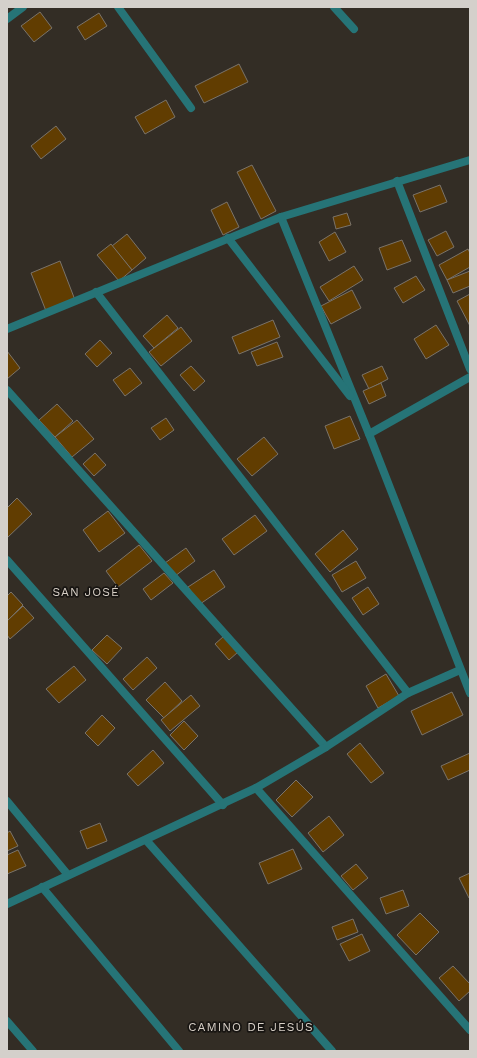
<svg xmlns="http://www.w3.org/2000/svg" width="477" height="1058" font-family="'Work Sans',sans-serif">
  <rect width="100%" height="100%" fill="#332d25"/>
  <!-- building -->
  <g fill="#613d01" stroke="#7a736a">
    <path d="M40 12 52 28 34 42 21 26Z"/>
    <path d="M99 13 107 26 85 40 77 27Z"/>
    <path d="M239 64 248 82 204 103 195 86Z"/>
    <path d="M166 100 175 117 145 134 135 117Z"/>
    <path d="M56 126 66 139 41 159 31 146Z"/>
    <path d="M252 165 276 211 261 219 237 172Z"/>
    <path d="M440 185 447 202 420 212 413 195Z"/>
    <path d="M227 202 239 227 223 235 211 210Z"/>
    <path d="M347 213 351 225 336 229 333 217Z"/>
    <path d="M446 231 454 247 437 256 428 240Z"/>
    <path d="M335 232 346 252 329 261 319 242Z"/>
    <path d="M127 234 146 258 132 270 112 246Z"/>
    <path d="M402 240 411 261 387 270 379 248Z"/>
    <path d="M111 244 132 270 119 281 97 255Z"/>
    <path d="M468 249 470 253V267L447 280 439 265Z"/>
    <path d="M60 261 75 300 46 311 31 273Z"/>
    <path d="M354 266 363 280 329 301 320 287Z"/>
    <path d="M470 271V286L453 293 447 280Z"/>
    <path d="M416 276 425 290 403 303 394 288Z"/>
    <path d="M352 290 361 308 331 324 321 306Z"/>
    <path d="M470 294V326L457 301Z"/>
    <path d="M167 315 178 328 154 348 143 336Z"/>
    <path d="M273 320 280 337 239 354 232 337Z"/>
    <path d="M436 325 449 345 426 359 414 339Z"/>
    <path d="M181 327 192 341 161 366 149 352Z"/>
    <path d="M100 340 112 353 97 367 85 354Z"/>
    <path d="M277 342 283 357 257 366 251 352Z"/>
    <path d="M7 351 20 368 7 379Z"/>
    <path d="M191 366 205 381 194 391 180 375Z"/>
    <path d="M382 366 388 379 369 389 362 375Z"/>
    <path d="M130 368 142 383 125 396 113 380Z"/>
    <path d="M381 383 386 396 369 404 363 391Z"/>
    <path d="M57 404 73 421 55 437 39 420Z"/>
    <path d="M350 416 360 439 334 449 325 426Z"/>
    <path d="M166 418 174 430 160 440 151 428Z"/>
    <path d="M77 420 94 439 72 457 55 437Z"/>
    <path d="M264 437 278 454 252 476 237 459Z"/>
    <path d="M95 453 106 465 94 476 83 464Z"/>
    <path d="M17 498 32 514 7 538V508Z"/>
    <path d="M108 511 125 533 99 552 83 530Z"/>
    <path d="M255 515 267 531 234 555 222 539Z"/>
    <path d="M343 530 358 549 330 572 315 554Z"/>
    <path d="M139 545 152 561 118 587 106 571Z"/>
    <path d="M186 548 195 561 175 576 165 563Z"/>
    <path d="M356 561 366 578 342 592 332 575Z"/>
    <path d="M214 570 225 587 200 604 188 587Z"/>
    <path d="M164 573 173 583 151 600 143 589Z"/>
    <path d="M368 587 379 604 363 615 352 598Z"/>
    <path d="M11 592 23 605 7 621V596Z"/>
    <path d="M23 606 34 618 10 639 7 635V621Z"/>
    <path d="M107 635 122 648 107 664 92 650Z"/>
    <path d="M224 636 238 652 229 660 215 644Z"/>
    <path d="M147 657 157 668 133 690 123 679Z"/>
    <path d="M74 666 86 680 59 703 46 689Z"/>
    <path d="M386 674 399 696 378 708 366 686Z"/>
    <path d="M165 682 182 701 164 718 146 700Z"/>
    <path d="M452 692 463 715 422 735 411 711Z"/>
    <path d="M191 695 200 706 170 731 161 720Z"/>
    <path d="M102 715 115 728 98 746 85 733Z"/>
    <path d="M184 721 198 736 184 750 170 735Z"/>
    <path d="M360 743 384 773 371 783 347 754Z"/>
    <path d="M153 750 164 763 138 786 127 774Z"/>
    <path d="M470 753V770L448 780 441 766Z"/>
    <path d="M296 780 313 797 292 817 276 800Z"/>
    <path d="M329 816 344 835 323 852 308 833Z"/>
    <path d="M100 823 107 841 87 849 80 831Z"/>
    <path d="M10 831 18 846 7 851V833Z"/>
    <path d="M293 849 302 869 268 884 259 863Z"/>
    <path d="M18 850 26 866 7 874V855Z"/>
    <path d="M356 864 368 878 353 890 341 876Z"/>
    <path d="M470 873V898H469L459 878Z"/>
    <path d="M403 890 409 906 386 914 380 898Z"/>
    <path d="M420 913 439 932 416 955 397 935Z"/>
    <path d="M353 919 358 932 337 940 332 927Z"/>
    <path d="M362 934 370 951 349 961 340 944Z"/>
    <path d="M453 966 470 984V991L459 1001 439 978Z"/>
  </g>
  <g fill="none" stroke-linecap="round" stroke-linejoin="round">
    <!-- street -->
    <g stroke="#267477" stroke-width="8">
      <path d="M118 7 191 108"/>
      <path d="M334 7 354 29"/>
      <path d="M7 19 23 7"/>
      <path d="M397 181 470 369"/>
      <path d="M281 217 369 434 470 693"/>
      <path d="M228 238 350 396"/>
      <path d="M96 292 408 693"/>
      <path d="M7 329 281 217 470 160"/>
      <path d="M7 390 326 747"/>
      <path d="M369 434 470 377"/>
      <path d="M7 560 223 805"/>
      <path d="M256 788 470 1030"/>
      <path d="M7 801 68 875"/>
      <path d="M146 840 332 1051"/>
      <path d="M42 887 179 1051"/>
      <path d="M7 904 256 788 326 747 408 693 460 670"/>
      <path d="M7 1021 33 1051"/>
    </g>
  </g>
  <g text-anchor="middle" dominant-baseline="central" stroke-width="3.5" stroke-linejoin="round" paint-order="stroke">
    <!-- neighbourhood labels -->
    <g font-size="12" letter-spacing="1" fill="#d7cfc6" stroke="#181512">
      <text x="86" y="592">SAN JOSÉ</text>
      <text x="251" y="1027">CAMINO DE JESÚS</text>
    </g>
  </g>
  <!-- border -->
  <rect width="477" height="1058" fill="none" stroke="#d4d0cb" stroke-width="16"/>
</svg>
